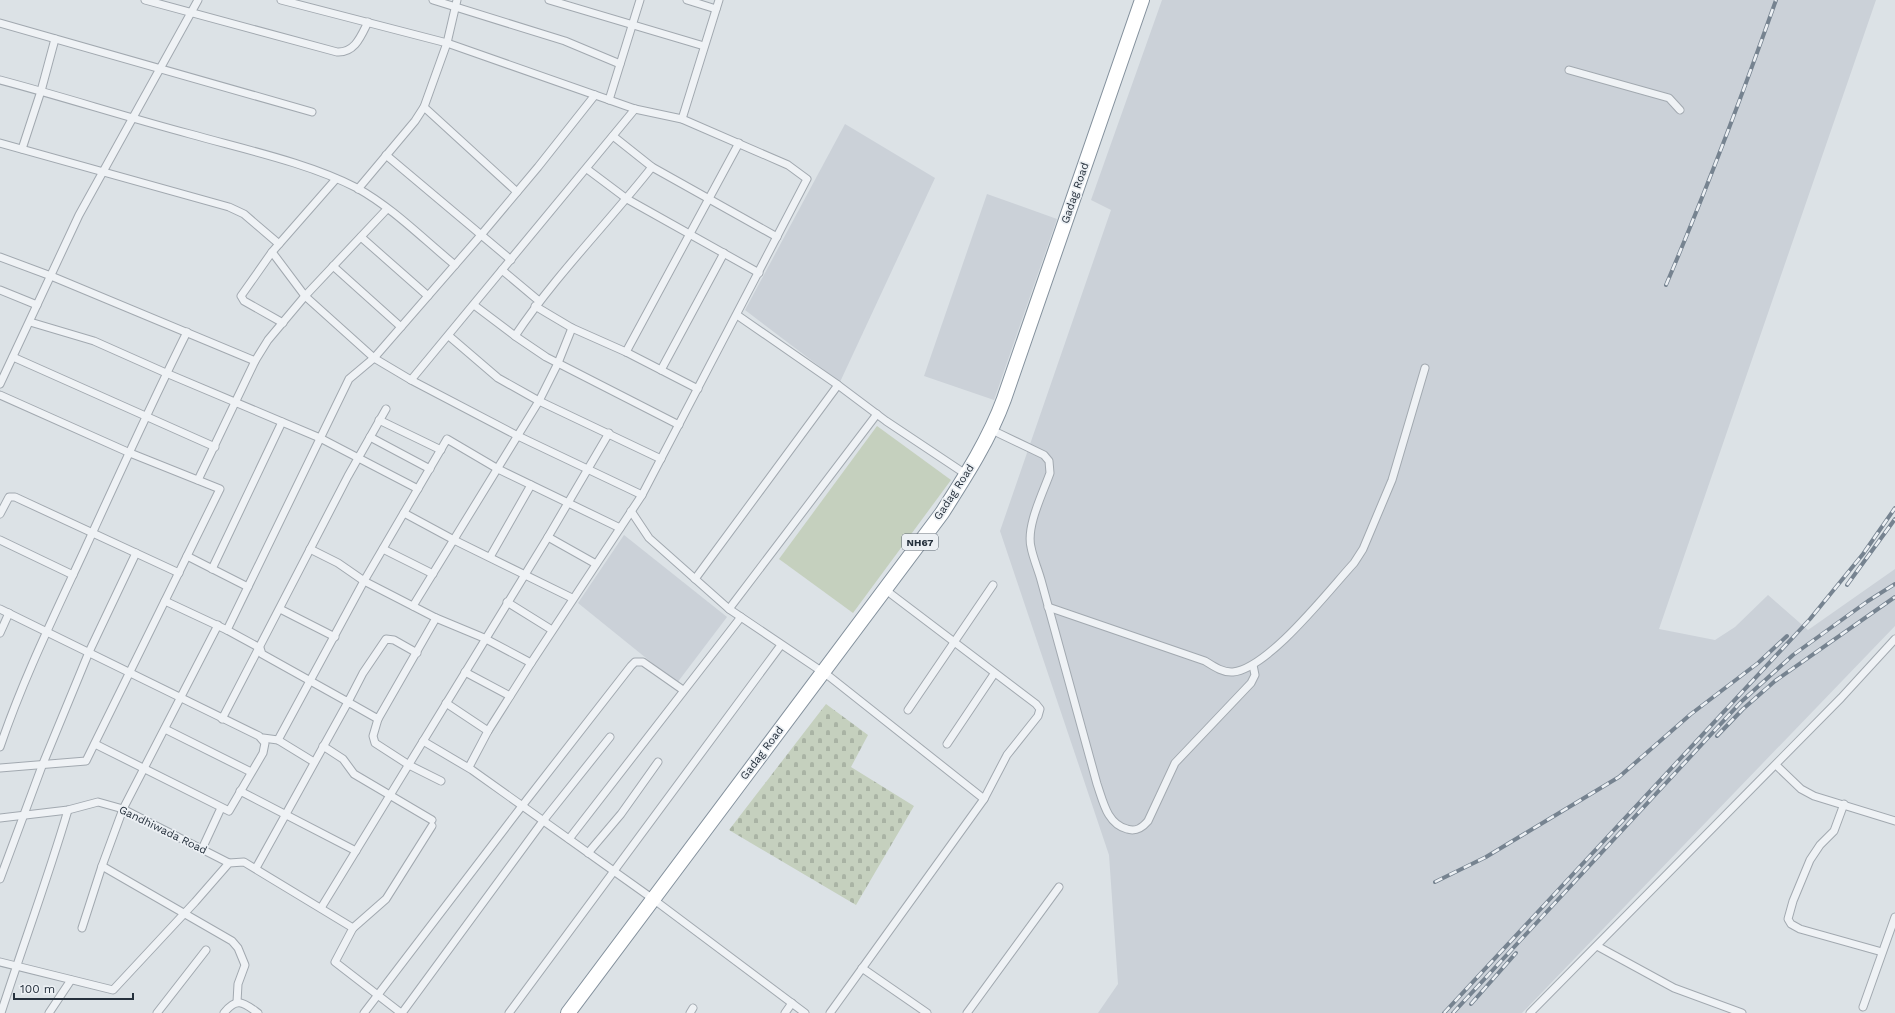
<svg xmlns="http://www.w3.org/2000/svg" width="1895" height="1013" font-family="'Work Sans',sans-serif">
  <defs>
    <pattern id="cemetery-stones" width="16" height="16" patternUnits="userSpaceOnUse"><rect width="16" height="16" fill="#c5d0be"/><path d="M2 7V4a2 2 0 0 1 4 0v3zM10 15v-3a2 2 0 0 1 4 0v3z" fill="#a9b3a4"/></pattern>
  </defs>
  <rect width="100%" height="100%" fill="#dce2e6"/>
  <!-- built -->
  <g fill="#cbd1d8">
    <path d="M1162 0H1876L1659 629 1715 640 1735 627 1768 595 1808 630 1895 569V626L1522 1013H1098L1118 984 1109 855 1000 531 1111 210 1091 200Z"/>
    <path d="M845 124 935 178 840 382 745 310Z"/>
    <path d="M987 194 1057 219 994 400 924 376Z"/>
    <path d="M624 535 727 617 677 683 578 603Z"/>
  </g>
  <!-- cemetery -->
  <path fill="url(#cemetery-stones)" d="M826 704 868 735 851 767 914 806 856 905 729 830Z"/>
  <!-- pitch -->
  <path fill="#c5d0be" d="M877 426 951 480 853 613 779 559Z"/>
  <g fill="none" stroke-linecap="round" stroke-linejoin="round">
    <!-- street casing -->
    <g stroke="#a2a9b0" stroke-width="9">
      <g id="street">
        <path d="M145 0 337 52C355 53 361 36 368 22"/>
        <path d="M281 0 447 43 635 109 682 119 788 165 807 179 642 495 531 663 488 731 469 767"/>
        <path d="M433 0 565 41 620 64"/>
        <path d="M549 0 704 46"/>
        <path d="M687 0 716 9"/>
        <path d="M0 23 312 112"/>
        <path d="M1569 70 1669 98 1680 110"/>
        <path d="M0 80C64 97 126 117 190 134 243 149 309 163 357 188 393 208 423 239 455 265"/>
        <path d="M609 100 640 0"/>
        <path d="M424 107 517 192"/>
        <path d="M635 109 411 380 518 436 642 495"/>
        <path d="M682 119 719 0"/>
        <path d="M613 136 652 167 777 237"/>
        <path d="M0 143 229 207 244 214 279 244"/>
        <path d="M22 149 41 91 55 39"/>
        <path d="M386 155 511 260"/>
        <path d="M587 169 627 199 759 273"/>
        <path d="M358 189 415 121 424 107 447 43 457 0"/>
        <path d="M361 237 428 296"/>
        <path d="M272 252 305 296 374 358 411 380"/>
        <path d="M0 257 51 276 255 361"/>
        <path d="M333 266 401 327"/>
        <path d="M502 270 539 301"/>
        <path d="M0 290 37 305"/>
        <path d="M474 305 515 336C555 276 607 224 652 167"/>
        <path d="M535 306 572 328 626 352 698 389"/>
        <path d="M737 315 838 385 886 421 967 475"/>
        <path d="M30 322 94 341 166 373 320 438 418 489"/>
        <path d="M283 323 244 301 241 296 272 252 336 179"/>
        <path d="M449 336 498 378 539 401 661 459"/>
        <path d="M515 336 546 357 679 425"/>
        <path d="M626 352 739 143"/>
        <path d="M13 357 215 447"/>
        <path d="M661 370 724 253"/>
        <path d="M0 384 79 215 198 0"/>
        <path d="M0 395 130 453 220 489 86 761 0 768"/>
        <path d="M379 420 441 450"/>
        <path d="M998 433 1044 455 1049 461 1050 473C1043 493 1026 526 1031 547 1033 558 1038 569 1041 580L1097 784C1103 801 1107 824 1127 829 1136 832 1142 828 1148 821L1175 763 1251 683 1255 675 1253 665"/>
        <path d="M370 437 430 469"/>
        <path d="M198 480 255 361 268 340 305 296 387 209"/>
        <path d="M631 511 649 538 729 609 830 677 984 799 830 1013"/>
        <path d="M404 513 454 540 572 598"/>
        <path d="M0 514 9 497H15L179 573"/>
        <path d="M548 537 596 564"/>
        <path d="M0 540 73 575"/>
        <path d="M310 549 338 563 364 581 436 618 484 638 531 663"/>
        <path d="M383 549 433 574"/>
        <path d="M187 556 248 587"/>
        <path d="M490 557 531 485"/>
        <path d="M212 569 282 422"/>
        <path d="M695 579 838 385"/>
        <path d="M891 594 1036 704 1040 709 1038 716 1007 755 984 799"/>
        <path d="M165 601 227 630 260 648 262 654 348 702 363 673 386 639 394 640 417 653"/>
        <path d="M507 602 552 630"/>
        <path d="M413 606 539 401 558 363 572 328"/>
        <path d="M1048 607 1205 661C1213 666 1223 673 1233 672 1269 668 1329 590 1354 563L1363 549 1392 480 1425 368"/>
        <path d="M0 609 259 736 265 743 263 753 229 811 95 744"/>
        <path d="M280 609 335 637"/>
        <path d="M729 609 877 414"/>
        <path d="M227 630 349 379 374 358 481 235 538 167 595 95"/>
        <path d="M0 633 9 613"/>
        <path d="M465 672 510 696"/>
        <path d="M446 703 488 731"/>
        <path d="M908 710 993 585"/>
        <path d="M222 719 348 476 386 409"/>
        <path d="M378 719 373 736 375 743 409 765 441 781"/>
        <path d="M165 729 251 772"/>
        <path d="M263 738 278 740 314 762"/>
        <path d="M278 740 364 581 447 439 498 469 620 528"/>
        <path d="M423 741 472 770 653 899 805 1013"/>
        <path d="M947 744 994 674"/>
        <path d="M323 746 343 759 354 774 432 820"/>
        <path d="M0 747C23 679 55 614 85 549 118 477 151 404 187 332"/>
        <path d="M1776 765 1801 789 1814 796 1895 821"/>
        <path d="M240 791 356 851"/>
        <path d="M1844 804 1834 831 1820 845 1810 860 1793 901 1788 919 1791 924 1800 929 1882 952"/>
        <path d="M0 818 68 810 98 802 123 809 229 863"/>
        <path d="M569 839 741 617"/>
        <path d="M202 849 221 808"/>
        <path d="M588 853 621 814 658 762"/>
        <path d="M102 866 232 941 238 948 245 965 238 984 237 1002"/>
        <path d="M256 868 348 702 378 719 436 618"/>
        <path d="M0 879 42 766 89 652 136 553"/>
        <path d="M321 908 548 537 609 433"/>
        <path d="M82 928 102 866 123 809 218 625"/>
        <path d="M353 928 386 899 432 826"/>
        <path d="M1597 946 1674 988 1742 1013"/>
        <path d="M0 962 113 990 195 902 229 863 244 862 353 928 335 962 401 1013"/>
        <path d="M862 968 927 1013"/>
        <path d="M1863 1007 1895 917"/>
        <path d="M1 1013C23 945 48 878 68 810"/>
        <path d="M49 1013 71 980"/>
        <path d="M157 1013 206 950"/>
        <path d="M224 1013C237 996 244 1003 258 1013"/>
        <path d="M364 1013 522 806 631 666 635 662H643L683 690"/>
        <path d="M402 1013 543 821 610 737"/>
        <path d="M509 1013 781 645"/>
        <path d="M690 1013 693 1008"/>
        <path d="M785 1013 792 1003"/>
        <path d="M967 1013 1059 887"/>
        <path d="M1530 1013 1841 698 1895 639"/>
      </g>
    </g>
    <!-- highway casing -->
    <g stroke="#84919d" stroke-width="16">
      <path id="highway" d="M568 1013 942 513C965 477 989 440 1004 399L1142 0"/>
    </g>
    <!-- street -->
    <use href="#street" stroke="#eff2f5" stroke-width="7"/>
    <!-- highway -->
    <use href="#highway" stroke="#fff" stroke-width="14"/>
    <!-- rail casing -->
    <g stroke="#768390" stroke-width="4">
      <g id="rail">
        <path d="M1666 285C1706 191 1742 96 1776 0"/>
        <path d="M1847 585 1895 519"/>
        <path d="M1717 736 1743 709 1775 681 1895 597"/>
        <path d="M1435 882 1486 857 1619 777 1691 714 1758 663 1787 636"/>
        <path d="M1471 1004 1516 953"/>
        <path d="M1444 1013 1810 619 1863 554 1895 508"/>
        <path d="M1453 1013 1741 702 1793 655 1868 601 1895 584"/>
      </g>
    </g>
    <!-- rail -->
    <use href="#rail" stroke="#ecf0f4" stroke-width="2.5" stroke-dasharray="8" stroke-linecap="butt"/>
  </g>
  <g text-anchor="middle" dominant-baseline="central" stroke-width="3.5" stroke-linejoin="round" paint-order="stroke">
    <!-- shield labels -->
    <rect fill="#ecf0f4" stroke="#616a74" stroke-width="1" x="902" y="534" width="36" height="16" rx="3"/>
    <g font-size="10" font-weight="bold" fill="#26313d">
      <text x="920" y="542">NH67</text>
    </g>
    <!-- street labels -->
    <g font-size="11" fill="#26313d" stroke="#ecf0f4">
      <text transform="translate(1075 193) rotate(-71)">Gadag Road</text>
      <text transform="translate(954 492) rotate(-57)">Gadag Road</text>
      <text transform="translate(762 753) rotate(-53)">Gadag Road</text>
      <text transform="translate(163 830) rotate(26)">Gandhiwada Road</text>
    </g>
  </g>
  <!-- scale -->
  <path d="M14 993v6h119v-6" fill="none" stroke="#26313d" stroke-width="2"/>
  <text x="20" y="993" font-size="12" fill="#26313d" stroke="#ecf0f4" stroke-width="3" paint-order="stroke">100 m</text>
</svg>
